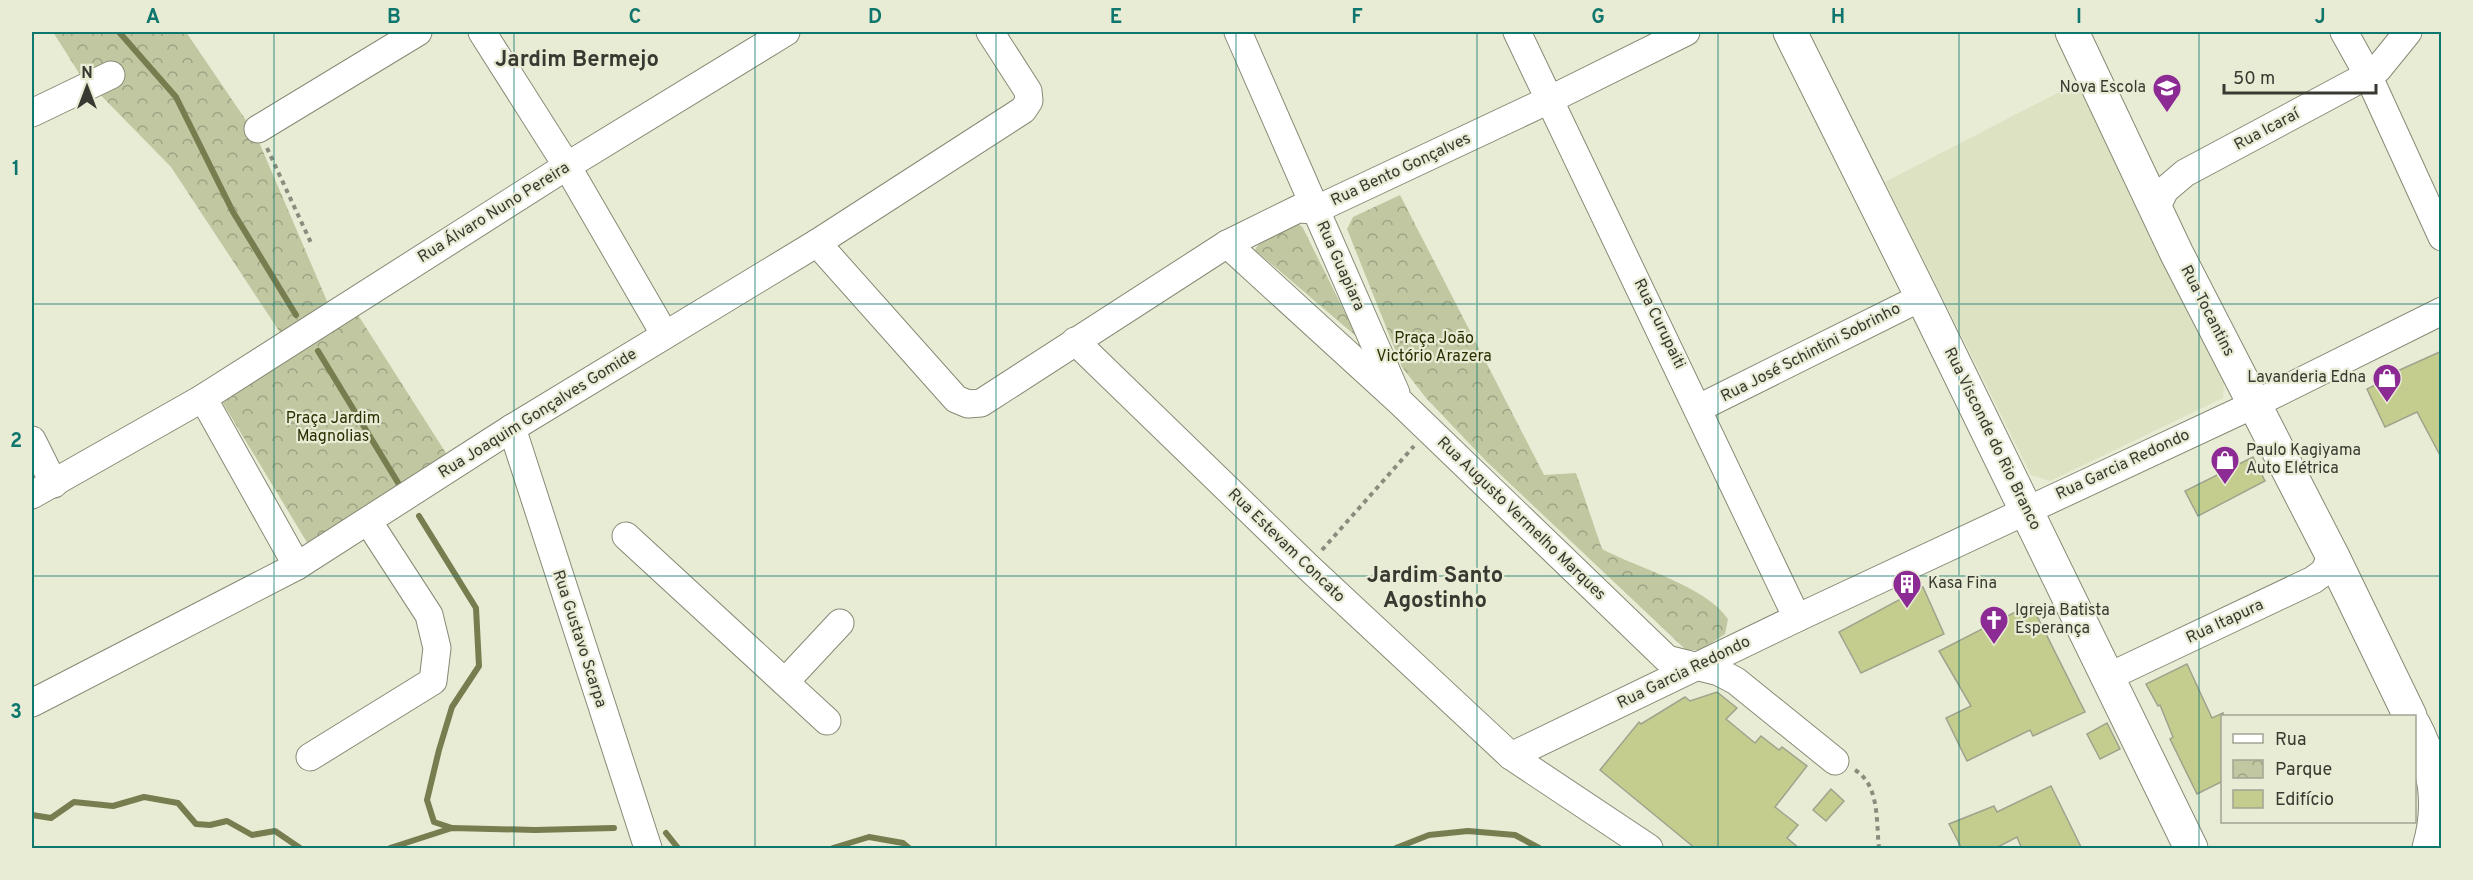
<svg xmlns="http://www.w3.org/2000/svg" width="2473" height="880" font-family="Overpass,sans-serif">
  <defs>
    <pattern id="park-crowns" width="20" height="18" patternUnits="userSpaceOnUse" patternTransform="scale(1.5)"><rect width="20" height="18" fill="#c1c7a1"/><path d="M2 6a3 3 0 1 1 6 0M12 15a3 3 0 1 1 6 0" fill="none" stroke="#9ea384"/></pattern>
  </defs>
  <rect width="100%" height="100%" fill="#e9ecd5"/>
  <!-- built -->
  <path fill="#dde2c3" d="M2073 85 2087 93 2224 380 2223 398 2050 481 2031 475 1885 182Z"/>
  <!-- park -->
  <g fill="url(#park-crowns)">
    <path d="M53 32H186L256 135 330 308 285 340 171 167 79 73Z"/>
    <path d="M1400 195 1544 475 1576 473 1602 549C1637 568 1706 586 1728 619L1725 634 1701 650H1686L1486 461 1426 398 1402 367 1347 229 1353 217Z"/>
    <path d="M1299 224 1303 228 1357 337 1255 250C1261 237 1285 227 1299 224Z"/>
    <path d="M358 315 451 461 308 544 221 400Z"/>
  </g>
  <g fill="none" stroke-linecap="round" stroke-linejoin="round">
    <!-- stream -->
    <g stroke="#787d50" stroke-width="6">
      <path d="M119 32 176 97 233 212 296 315"/>
      <path d="M318 351 400 486"/>
      <path d="M419 516 476 608 479 666 452 707 439 750 427 800 434 822 452 828"/>
      <path d="M32 815 51 818 74 802 113 806 144 797 178 803 196 824 210 825 227 821 252 835 275 831 300 848"/>
      <path d="M666 833 678 848"/>
      <path d="M390 848 452 828 535 830 614 828"/>
      <path d="M833 848 869 837 903 843 909 848"/>
      <path d="M1396 848 1429 835 1468 831 1515 835 1539 848"/>
    </g>
  </g>
  <!-- building -->
  <g fill="#c4cd8d" stroke="#9fa38d" stroke-width="1.5">
    <path d="M2442 351V459L2417 412 2385 427 2367 389 2397 374 2395 372Z"/>
    <path d="M2253 457 2265 481 2198 516 2185 491Z"/>
    <path d="M1923 587 1944 634 1861 673 1839 632Z"/>
    <path d="M2031 604 2085 712 2033 736 2030 730 1967 761 1946 718 1971 706 1939 651Z"/>
    <path d="M2187 664 2212 718 2223 713V781L2197 794 2170 739 2173 737 2160 705 2158 706 2146 684Z"/>
    <path d="M1717 692 1737 708 1726 719 1755 743 1761 736 1779 750 1782 747 1807 766 1775 807 1798 825 1787 838 1800 849H1696L1600 770 1639 722 1641 724 1685 697 1690 701Z"/>
    <path d="M2107 723 2120 749 2100 759 2087 734Z"/>
    <path d="M2051 786 2082 849H2022L2017 837 1994 849H1962L1949 824 1994 806 1997 812Z"/>
    <path d="M1831 789 1844 801 1826 821 1813 810Z"/>
  </g>
  <g fill="none" stroke-linecap="round" stroke-linejoin="round">
    <!-- minor casing -->
    <g stroke="#878a75" stroke-width="29">
      <g id="minor">
        <path d="M482 32 567 166 665 335"/>
        <path d="M1238 32 1396 393"/>
        <path d="M1517 32 1797 618"/>
        <path d="M2344 32 2368 75 2442 237"/>
        <path d="M32 113 111 75"/>
        <path d="M258 129 418 32"/>
        <path d="M2156 208 2165 190 2185 173 2368 75 2378 69 2408 32"/>
        <path d="M817 243 956 399 968 404 981 403 1227 244 1298 209 1315 210 1551 99 1686 32"/>
        <path d="M1227 244 1400 402 1667 659 1719 672 1736 681 1835 761"/>
        <path d="M1075 341 1307 566 1511 756 1649 848"/>
        <path d="M203 398 567 166 786 32"/>
        <path d="M1699 408 1922 297"/>
        <path d="M512 428 648 848"/>
        <path d="M32 440 54 484"/>
        <path d="M32 495 203 398 297 566"/>
        <path d="M626 536 827 721"/>
        <path d="M2108 677 2313 580 2324 572 2332 555"/>
        <path d="M785 682 840 623"/>
        <path d="M32 703 297 566 512 428 817 243 1023 110 1029 101 1028 91 990 32"/>
        <path d="M1511 756 1797 618 2255 404 2442 311"/>
        <path d="M310 757 433 681 437 648 429 615 368 521"/>
      </g>
    </g>
    <!-- major casing -->
    <g stroke="#878a75" stroke-width="35">
      <g id="major">
        <path d="M1790 32 1922 297 2191 848"/>
        <path d="M2072 32 2177 254 2332 555 2410 716"/>
        <path d="M2414 725C2435 766 2442 804 2429 848"/>
      </g>
    </g>
    <!-- path -->
    <g stroke="#8a8c7d" stroke-width="4" stroke-dasharray="4.5 4.5" stroke-linecap="butt">
      <path d="M267 148 312 245"/>
      <path d="M1322 550 1414 446"/>
      <path d="M1855 770C1880 785 1876 822 1879 848"/>
    </g>
    <!-- minor -->
    <use href="#minor" stroke="#fff" stroke-width="27"/>
    <!-- major -->
    <use href="#major" stroke="#fff" stroke-width="33"/>
  </g>
  <!-- grid -->
  <path fill="none" stroke="#0f766e" stroke-width="1.5" stroke-opacity="0.55" d="M274 32V848M514 32V848M755 32V848M996 32V848M1236 32V848M1477 32V848M1718 32V848M1959 32V848M2199 32V848M32 304H2442M32 576H2442"/>
  <!-- icons -->
  <defs>
    <g id="school-pin" transform="scale(1.5)"><path d="M0 17L-7.5 6A9.5 9.5 0 1 1 7.5 6Z" fill="#8c2b94" stroke="#e9ecd5"/><path d="M0-5L7-2L0 1L-7-2ZM-4 1L0 2.5L4 1V4Q0 6-4 4Z" fill="#fff"/></g>
    <g id="shop-pin" transform="scale(1.5)"><path d="M0 17L-7.5 6A9.5 9.5 0 1 1 7.5 6Z" fill="#8c2b94" stroke="#e9ecd5"/><path d="M-5-2.5h2.3a2.7 3.5 0 0 1 5.4 0H5L5.5 6h-11ZM-1.5-2.5h3a1.5 2.3 0 0 0-3 0Z" fill="#fff"/></g>
    <g id="building-pin" transform="scale(1.5)"><path d="M0 17L-7.5 6A9.5 9.5 0 1 1 7.5 6Z" fill="#8c2b94" stroke="#e9ecd5"/><path d="M-4-6H4V6H1V3H-1V6H-4ZM-2.5-4.3h1.7v1.8h-1.7ZM.8-4.3h1.7v1.8H.8ZM-2.5-1h1.7V.8h-1.7ZM.8-1h1.7V.8H.8Z" fill="#fff"/></g>
    <g id="church-pin" transform="scale(1.5)"><path d="M0 17L-7.5 6A9.5 9.5 0 1 1 7.5 6Z" fill="#8c2b94" stroke="#e9ecd5"/><path d="M-1.2-6h2.4v3.5h3.3v2.4h-3.3V6h-2.4V-.1h-3.3v-2.4h3.3Z" fill="#fff"/></g>
  </defs>
  <g fill-rule="evenodd">
    <use href="#school-pin" x="2167" y="88"/>
    <use href="#shop-pin" x="2387" y="378"/>
    <use href="#shop-pin" x="2225" y="460"/>
    <use href="#building-pin" x="1907" y="584"/>
    <use href="#church-pin" x="1994" y="620"/>
  </g>
  <g text-anchor="middle" dominant-baseline="central" stroke-width="4.5" stroke-linejoin="round" paint-order="stroke">
    <!-- poi labels -->
    <g font-size="16" fill="#383930" stroke="#e9ecd5" text-anchor="start">
      <text x="2146" y="88" text-anchor="end">Nova Escola</text>
      <text x="2366" y="378" text-anchor="end">Lavanderia Edna</text>
      <text x="2246" y="451">Paulo Kagiyama<tspan x="2246" dy="18">Auto Elétrica</tspan></text>
      <text x="1928" y="584">Kasa Fina</text>
      <text x="2015" y="611">Igreja Batista<tspan x="2015" dy="18">Esperança</tspan></text>
    </g>
    <!-- street labels -->
    <g font-size="16" fill="#383930" stroke="#e9ecd5">
      <text transform="translate(2267 130) rotate(-28)">Rua Icaraí</text>
      <text transform="translate(1401 170) rotate(-25)">Rua Bento Gonçalves</text>
      <text transform="translate(494 213) rotate(-32)">Rua Álvaro Nuno Pereira</text>
      <text transform="translate(1340 266) rotate(66)">Rua Guapiara</text>
      <text transform="translate(2207 311) rotate(63)">Rua Tocantins</text>
      <text transform="translate(1659 324) rotate(64)">Rua Curupaiti</text>
      <text transform="translate(1811 353) rotate(-27)">Rua José Schintini Sobrinho</text>
      <text transform="translate(538 414) rotate(-32)">Rua Joaquim Gonçalves Gomide</text>
      <text transform="translate(1992 439) rotate(64)">Rua Visconde do Rio Branco</text>
      <text transform="translate(2123 465) rotate(-25)">Rua Garcia Redondo</text>
      <text transform="translate(1521 519) rotate(44)">Rua Augusto Vermelho Marques</text>
      <text transform="translate(1286 546) rotate(44)">Rua Estevam Concato</text>
      <text transform="translate(2225 622) rotate(-25)">Rua Itapura</text>
      <text transform="translate(579 639) rotate(72)">Rua Gustavo Scarpa</text>
      <text transform="translate(1684 673) rotate(-26)">Rua Garcia Redondo</text>
    </g>
    <!-- park labels -->
    <g font-size="16" fill="#2b2f00" stroke="#e9ecd5">
      <text x="1434" y="339">Praça João<tspan x="1434" dy="18">Victório Arazera</tspan></text>
      <text x="333" y="419">Praça Jardim<tspan x="333" dy="18">Magnolias</tspan></text>
    </g>
    <!-- district labels -->
    <g font-size="22" font-weight="bold" fill="#383930" stroke="#e9ecd5">
      <text x="577" y="60">Jardim Bermejo</text>
      <text x="1435" y="576">Jardim Santo<tspan x="1435" dy="25">Agostinho</tspan></text>
    </g>
  </g>
  <!-- border -->
  <rect width="2473" height="880" fill="none" stroke="#e9ecd5" stroke-width="66"/>
  <!-- legend -->
  <rect x="2221" y="715" width="195" height="108" fill="#e9ecd5" stroke="#a2a493" stroke-width="1.5"/>
  <rect x="2233" y="734" width="30" height="9" fill="#ffffff" stroke="#a2a493" stroke-width="1.5"/>
  <text x="2275" y="745" font-size="18" fill="#383930">Rua</text>
  <rect x="2233" y="760" width="30" height="18" fill="url(#park-crowns)" stroke="#a2a493" stroke-width="1.5"/>
  <text x="2275" y="775" font-size="18" fill="#383930">Parque</text>
  <rect x="2233" y="790" width="30" height="18" fill="#c4cd8d" stroke="#a2a493" stroke-width="1.5"/>
  <text x="2275" y="805" font-size="18" fill="#383930">Edifício</text>
  <!-- north arrow -->
  <g transform="translate(87 87)" stroke="#e9ecd5" stroke-width="4.5" paint-order="stroke">
  <path d="M0-4.5L10 22L0 15L-10 22Z" fill="#383930"/>
  <text y="-9" font-size="16" font-weight="bold" text-anchor="middle" fill="#383930">N</text>
  </g>
  <!-- scale -->
  <path d="M2224 84v9h152v-9" fill="none" stroke="#383930" stroke-width="3"/>
  <text x="2233" y="84" font-size="18" fill="#383930" stroke="#e9ecd5" stroke-width="4.5" paint-order="stroke">50 m</text>
  <rect x="33" y="33" width="2407" height="814" fill="none" stroke="#0f766e" stroke-width="2"/>
  <g font-size="20" text-anchor="middle" font-weight="bold" fill="#0f766e">
    <text x="153" y="23">A</text>
    <text x="394" y="23">B</text>
    <text x="635" y="23">C</text>
    <text x="875" y="23">D</text>
    <text x="1116" y="23">E</text>
    <text x="1357" y="23">F</text>
    <text x="1598" y="23">G</text>
    <text x="1838" y="23">H</text>
    <text x="2079" y="23">I</text>
    <text x="2320" y="23">J</text>
    <text x="16" y="175">1</text>
    <text x="16" y="447">2</text>
    <text x="16" y="718">3</text>
  </g>
</svg>
